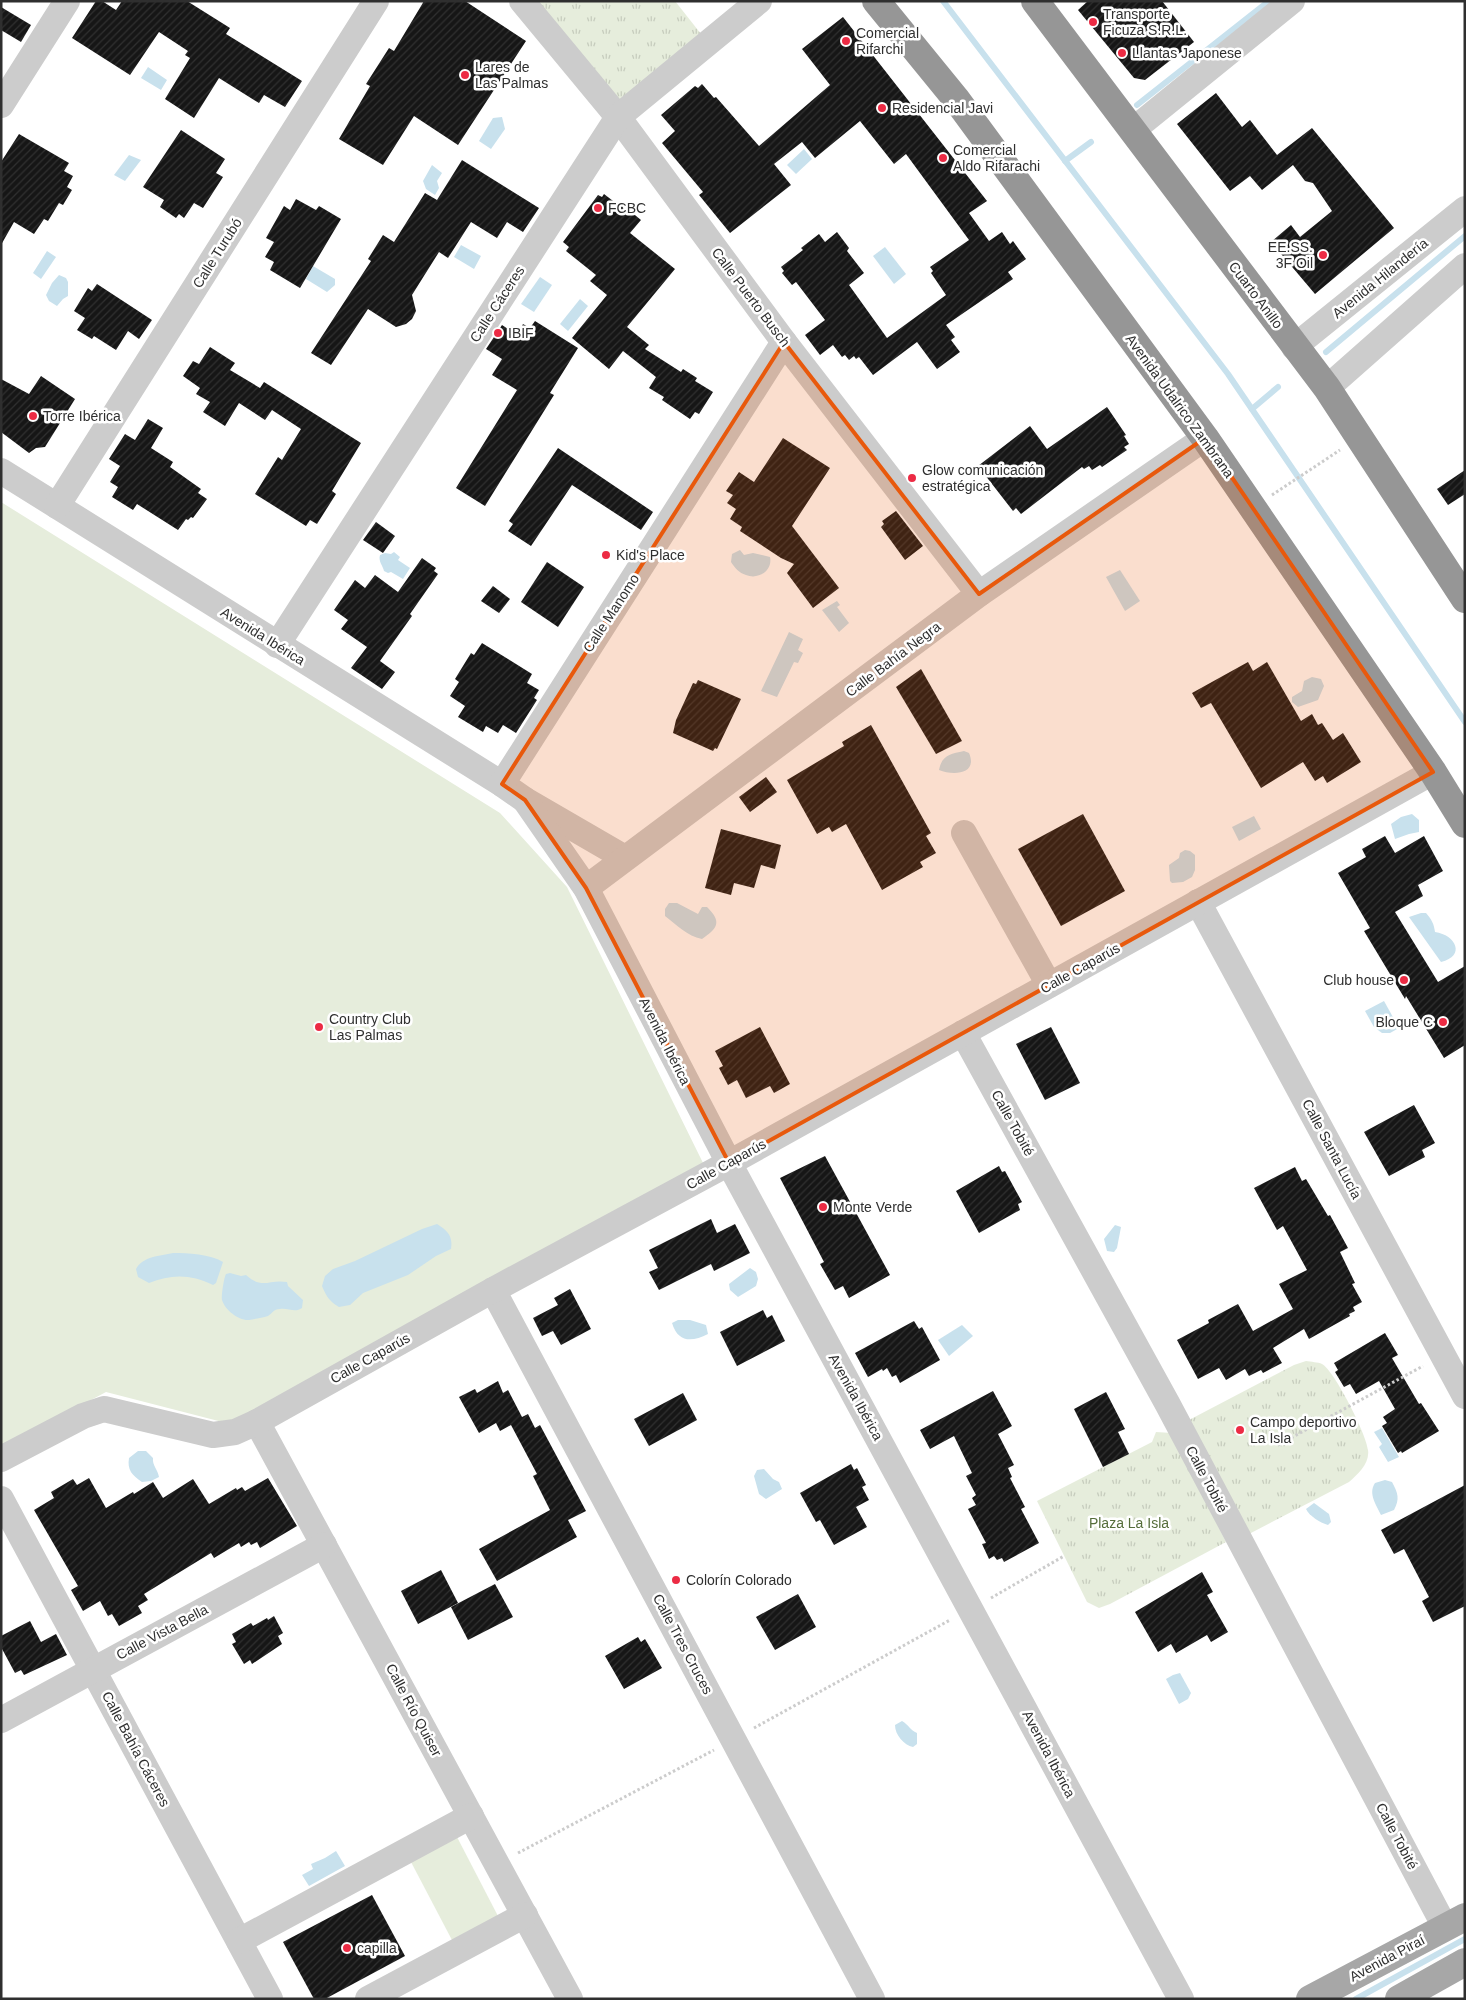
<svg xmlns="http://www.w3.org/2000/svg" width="1466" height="2000" font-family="Helvetica,sans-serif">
  <defs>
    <pattern id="park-tufts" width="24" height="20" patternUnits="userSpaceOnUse" patternTransform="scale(1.25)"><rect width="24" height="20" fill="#e6eddc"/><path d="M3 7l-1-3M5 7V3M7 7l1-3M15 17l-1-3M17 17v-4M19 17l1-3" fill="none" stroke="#c6ccbd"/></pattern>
    <pattern id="building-hatch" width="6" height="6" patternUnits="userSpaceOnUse" patternTransform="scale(1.25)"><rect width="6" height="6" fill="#161616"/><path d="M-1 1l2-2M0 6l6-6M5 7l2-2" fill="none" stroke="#303030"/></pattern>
  </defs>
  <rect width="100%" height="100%" fill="#fff"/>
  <!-- grass -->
  <g fill="#e6eddc">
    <path d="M1 502 500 813 567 887 705 1167 234 1425 106 1392 1 1448Z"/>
    <path d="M457 1837 499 1918 453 1942 411 1862Z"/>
  </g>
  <!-- park -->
  <g fill="url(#park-tufts)">
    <path d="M537 1H675L705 39 622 103Z"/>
    <path d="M1306 1361C1311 1362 1318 1362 1322 1364 1334 1370 1367 1435 1368 1450 1370 1463 1358 1474 1349 1482L1249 1534 1189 1420 1294 1365Z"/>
    <path d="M1156 1432 1172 1433 1226 1542 1110 1604 1099 1608 1087 1602 1037 1501 1152 1442Z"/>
  </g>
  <!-- water -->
  <g fill="#c8e1ed">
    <path d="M148 67 167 80 161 90 141 78Z"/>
    <path d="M502 117 505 129 491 149 479 141 493 118Z"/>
    <path d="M804 149 812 159 796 174 787 165Z"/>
    <path d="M129 155 141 160 125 181 114 175Z"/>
    <path d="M432 165 442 173 437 181 439 188 435 195 426 189 423 181Z"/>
    <path d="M461 245 481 256 474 269 454 257Z"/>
    <path d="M885 247 906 274 894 284 873 256Z"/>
    <path d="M47 251 56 257 41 279 33 273Z"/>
    <path d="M313 266 335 279V285L327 292 306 279Z"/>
    <path d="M59 275 66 278 68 282V296L63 299 57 306 49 301 46 295 52 283Z"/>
    <path d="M540 277 552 285 534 312 521 304Z"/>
    <path d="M580 299 588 306 568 331 560 324Z"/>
    <path d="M740 550 744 555 753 553 770 557C773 571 758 580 746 575 739 573 735 568 731 562L732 554Z"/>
    <path d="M394 552 400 557 398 560 410 568 403 579 391 572 388 573 384 571C383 566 378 561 380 555L385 553 391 554Z"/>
    <path d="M1120 570 1140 601 1125 611 1106 577Z"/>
    <path d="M837 601 840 605 837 607 849 623 839 632 822 610Z"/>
    <path d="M789 632 803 639 798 650 803 653 798 663 794 662 777 697 761 691Z"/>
    <path d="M1312 677 1321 679 1324 686 1318 700 1298 707 1292 702V697L1302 691 1304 681Z"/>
    <path d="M964 751 969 753C978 774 954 776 939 770 942 755 950 754 964 751Z"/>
    <path d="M1412 814 1419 820V832L1409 834 1395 839 1391 824 1401 817Z"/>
    <path d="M1254 816 1261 829 1239 841 1232 827Z"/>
    <path d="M1185 850 1190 851 1195 855V870L1192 877 1183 882 1172 883 1170 881 1169 865 1179 858 1180 853Z"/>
    <path d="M669 903H677L698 914 702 907H707C722 922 718 928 702 939 687 936 677 925 665 916V909Z"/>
    <path d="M1421 913H1426C1432 920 1434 924 1435 932 1456 935 1466 956 1441 962L1409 917Z"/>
    <path d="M1384 1001 1399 1028 1390 1033H1382L1374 1027 1365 1011Z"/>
    <path d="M437 1224C448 1231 453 1236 451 1249L436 1256 408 1275 363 1293 350 1305 339 1307C330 1302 326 1296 322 1286L325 1276 333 1269 355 1261 422 1229Z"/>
    <path d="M1115 1225 1121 1227 1117 1248 1114 1252 1107 1251 1104 1239Z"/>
    <path d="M173 1253C188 1253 210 1254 223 1262L216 1283 213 1285C191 1274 171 1274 149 1283L138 1277 136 1269C143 1256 160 1256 173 1253Z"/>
    <path d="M750 1268 756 1272 758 1279 756 1286 738 1297 730 1290 729 1284Z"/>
    <path d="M230 1273 241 1276 246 1275C263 1290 268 1279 287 1282L288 1286 303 1300 302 1308C295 1313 289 1308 280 1309 273 1309 273 1313 268 1316 262 1318 254 1319 249 1320 239 1321 225 1310 222 1300 221 1297 224 1277 226 1274Z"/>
    <path d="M678 1320H690L706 1325 708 1334C692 1342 678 1343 672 1323Z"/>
    <path d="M962 1325 973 1336 949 1356 938 1340Z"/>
    <path d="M1382 1428 1399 1457 1388 1462 1379 1447 1382 1444 1374 1432Z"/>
    <path d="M138 1451H146L153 1458C152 1465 158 1470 159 1477L151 1481 142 1482C132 1475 127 1470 129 1458Z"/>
    <path d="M764 1469 773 1479 779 1482 782 1489 766 1499 759 1494 754 1476 757 1470Z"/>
    <path d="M1385 1480 1392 1482C1398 1493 1400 1499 1394 1510L1381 1515C1376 1504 1368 1494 1375 1483Z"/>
    <path d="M1314 1503 1329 1514 1331 1522 1328 1525C1321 1523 1309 1516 1306 1509Z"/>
    <path d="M1180 1673 1191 1693 1188 1699 1179 1704 1166 1679 1173 1675Z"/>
    <path d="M902 1721C909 1725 910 1730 917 1733V1744L913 1747C904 1745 895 1735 895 1725Z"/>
    <path d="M336 1851 345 1866 309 1886 302 1875 313 1869 311 1864 325 1858Z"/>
  </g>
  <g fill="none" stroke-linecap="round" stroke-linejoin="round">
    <!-- stream -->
    <g stroke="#c8e1ed" stroke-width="6">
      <path d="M943 1 1228 374 1465 722"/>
      <path d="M1137 105 1269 1"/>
      <path d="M1065 161 1091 142"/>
      <path d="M1326 352 1465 236"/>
      <path d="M1252 409 1278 387"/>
      <path d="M1356 1999 1465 1939"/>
    </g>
  </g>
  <!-- building -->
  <g fill="url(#building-hatch)">
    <path d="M96 1H102L116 10 122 1H187L230 28 226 34 302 81 285 107 264 95 259 103 219 78 194 118 165 99 190 58 185 55 188 51 159 32 130 75 72 38Z"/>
    <path d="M424 1H465L526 41 458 145 414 116 383 165 339 139 370 86 366 84 389 48 394 51Z"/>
    <path d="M1088 1H1162L1194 42 1145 80 1134 78 1078 10Z"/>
    <path d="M1 7 31 25 21 42 1 30Z"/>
    <path d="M843 17 987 201 969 213 989 241 1002 232 1010 244 1013 241 1026 259 1008 272 1013 279 946 325 955 337 951 340 960 352 937 369 917 342 873 375 859 357 856 359 854 356 849 360 845 355 842 357 833 345 820 355 805 335 825 320 796 282 792 285 782 273 784 271 781 267 803 250 801 248 819 234 825 242 837 232 849 248 847 251 864 273 849 285 887 338 946 295 931 273 933 271 930 267 969 240 906 154 894 164 860 121 815 158 802 142 774 164 791 185 730 233 699 195 703 192 662 143 675 131 661 115 695 86 698 88 702 84 714 98 716 97 759 146 830 85 802 49Z"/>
    <path d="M1216 93 1242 127 1250 120 1277 155 1312 128 1394 228 1315 294 1271 242 1291 225 1300 237 1332 211 1313 183 1305 181 1293 165 1262 190 1250 176 1230 191 1177 124Z"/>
    <path d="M181 130 225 159 216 173 223 177 203 208 194 203 184 218 179 214 176 218 160 207 164 200 143 187Z"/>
    <path d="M19 134 69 163 64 171 73 176 67 187 72 190 63 205 59 203 48 221 44 219 34 234 14 222 1 245V162Z"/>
    <path d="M462 160 539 208 523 232 507 222 497 238 471 222 448 258 439 252 412 295 416 311 412 319 406 324 396 327 368 309 331 365 311 353 371 261 368 259 383 235 394 242 425 193 437 200Z"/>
    <path d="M604 194 617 204 619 202 641 220 630 233 675 269 627 327 649 345 645 349 681 372 683 369 697 378 695 381 713 392 699 414 695 412 690 419 662 400 664 397 649 388 656 377 623 351 609 369 572 338 607 295 590 281 596 275 566 251 569 247 563 242 598 195 602 197Z"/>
    <path d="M296 199 316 210 319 206 341 219 300 288 270 270 274 262 265 257 274 242 266 238 284 206 290 210Z"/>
    <path d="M97 284 152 320 139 339 128 331 116 350 94 336 92 339 77 330 85 318 74 311 88 288 92 291Z"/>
    <path d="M535 321 578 348 550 393 554 395 485 506 456 488 517 390 492 375 502 359 486 349 502 325 517 335 523 324 530 328Z"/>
    <path d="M210 347 235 363 230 370 260 388 264 382 361 443 332 491 336 494 317 524 310 520 306 526 255 494 278 457 282 460 301 429 272 410 265 420 239 403 225 426 203 412 210 402 196 394 200 388 183 376 193 361 199 364Z"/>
    <path d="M41 376 75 399 45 447 36 448 29 453 1 432V379L29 394Z"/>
    <path d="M1107 407 1126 435 1124 436 1129 444 1124 447 1127 450 1102 467 1100 465 1092 470 1089 466 1084 469 1082 467 1021 514 1016 508 1013 511 978 466 1030 426 1047 449Z"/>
    <path d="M148 419 163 428 151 448 173 462 170 467 201 489 198 493 207 499 193 518 191 517 188 520 186 519 178 530 137 504 133 510 112 497 118 487 110 482 120 466 109 459 125 434 135 440Z"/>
    <path d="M783 438 830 468 792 526 839 588 813 608 787 573 794 564 781 558 740 531 742 527 730 519 736 509 727 503 733 495 726 491 739 472 754 482Z"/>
    <path d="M558 448 653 512 641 530 572 485 531 546 508 531 513 524 509 521Z"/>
    <path d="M1465 470V494L1448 505 1437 489Z"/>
    <path d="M896 511 923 546 905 560 881 527 884 524 882 521Z"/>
    <path d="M376 522 395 536 383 553 363 540Z"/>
    <path d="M422 558 436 568 434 571 438 574 410 614 412 616 380 661 395 672 382 689 351 668 367 647 341 629 348 620 334 610 355 580 365 588 375 575 398 592Z"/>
    <path d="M547 562 584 587 558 627 521 602Z"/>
    <path d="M493 586 510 599 499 613 481 601Z"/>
    <path d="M482 643 532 674 527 683 539 690 534 698 537 700 516 733 503 725 498 733 486 726 483 732 458 717 465 706 450 696 459 682 455 679 471 653 474 655Z"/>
    <path d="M1248 662 1253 671 1267 662 1301 721 1312 714 1318 725 1322 723 1333 740 1343 733 1361 762 1327 783 1323 776 1315 781 1303 762 1261 788 1211 703 1201 708 1192 693Z"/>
    <path d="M921 669 962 741 936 754 896 687Z"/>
    <path d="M698 680 741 699 717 749 715 748 713 751 673 733 676 720 693 683 696 684Z"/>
    <path d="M871 725 931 833 926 836 936 853 920 862 923 867 882 890 846 824 832 832 829 827 817 834 787 780 844 746 842 742Z"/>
    <path d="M766 777 777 792 750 812 739 797Z"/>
    <path d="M1083 814 1125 891 1061 926 1018 849Z"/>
    <path d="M721 829 781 845 775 869 761 865 754 888 734 883 731 895 705 888Z"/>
    <path d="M1385 836 1395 853 1424 836 1443 871 1418 885 1423 896 1395 912 1438 982 1465 966V1045L1444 1058 1406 996 1405 999 1364 931 1370 928 1338 873 1366 857 1362 849Z"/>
    <path d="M760 1027 790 1084 774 1093 770 1086 746 1098 737 1080 728 1085 719 1068 723 1066 715 1051Z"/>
    <path d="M1051 1027 1080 1083 1045 1100 1016 1044Z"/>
    <path d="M1414 1105 1435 1143 1422 1150 1425 1157 1389 1176 1364 1132Z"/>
    <path d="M825 1156 890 1275 849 1298 843 1286 835 1290 820 1264 824 1262 780 1178Z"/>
    <path d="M999 1166 1002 1172 1005 1171 1022 1202 1018 1204 1020 1210 979 1233 956 1191Z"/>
    <path d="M1295 1167 1302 1181 1306 1179 1328 1216 1330 1215 1348 1248 1340 1252 1355 1283 1352 1284 1362 1302 1353 1307 1355 1311 1349 1314 1350 1316 1309 1339 1304 1329 1273 1348 1282 1363 1263 1373 1261 1370 1249 1376 1245 1369 1226 1380 1219 1368 1198 1379 1177 1340 1209 1323 1208 1320 1238 1304 1253 1331 1293 1309 1279 1284 1307 1270 1283 1226 1277 1230 1254 1188Z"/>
    <path d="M711 1219 717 1233 735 1224 750 1253 714 1271 711 1264 659 1290 649 1272 658 1268 649 1250Z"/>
    <path d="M570 1289 591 1329 561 1345 553 1331 542 1336 533 1318 558 1305 554 1298Z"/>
    <path d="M763 1310 767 1318 772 1315 785 1341 737 1366 720 1332Z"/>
    <path d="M914 1321 919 1329 922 1327 940 1360 900 1383 896 1375 892 1377 887 1368 883 1371 882 1369 868 1377 855 1353Z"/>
    <path d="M1385 1333 1398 1355 1392 1358 1419 1404 1421 1403 1439 1431 1402 1453 1401 1451 1398 1453 1382 1426 1387 1423 1383 1417 1395 1409 1379 1381 1356 1394 1350 1384 1344 1387 1335 1372 1338 1370 1334 1363Z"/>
    <path d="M498 1381 503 1393 508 1390 522 1417 528 1414 535 1428 540 1425 586 1511 568 1520 577 1537 497 1581 479 1549 550 1510 533 1476 537 1474 511 1425 500 1431 496 1423 479 1433 459 1397 475 1389 477 1393Z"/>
    <path d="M993 1391 1012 1426 998 1434 1014 1465 1008 1468 1012 1477 1010 1478 1025 1507 1021 1509 1039 1543 1004 1562 1002 1558 997 1560 994 1556 989 1559 982 1544 986 1543 968 1509 976 1505 972 1498 976 1495 966 1476 972 1473 954 1436 930 1449 920 1430Z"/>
    <path d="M1106 1392 1125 1429 1118 1432 1129 1454 1103 1467 1074 1409Z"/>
    <path d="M683 1393 697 1420 649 1446 634 1419Z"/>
    <path d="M851 1464 854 1470 857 1468 866 1485 862 1487 869 1500 856 1507 867 1527 834 1545 820 1520 816 1522 800 1493Z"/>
    <path d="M89 1478 106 1508 133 1492 134 1494 153 1482 163 1498 193 1479 209 1504 236 1488 237 1490 242 1487 245 1491 268 1478 297 1526 260 1548 257 1542 251 1545 249 1542 241 1547 239 1543 214 1558 211 1553 144 1594 148 1600 138 1606 142 1613 119 1626 112 1614 108 1616 100 1601 83 1611 71 1590 78 1586 34 1510 54 1498 51 1492 73 1479 77 1485Z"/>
    <path d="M1465 1485V1606L1433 1622 1422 1601 1429 1597 1404 1549 1394 1554 1381 1530Z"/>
    <path d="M441 1570 458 1603 418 1624 401 1591Z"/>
    <path d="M1202 1572 1213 1592 1207 1595 1228 1632 1211 1642 1207 1635 1176 1653 1171 1644 1158 1652 1135 1612Z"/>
    <path d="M495 1584 513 1617 468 1640 451 1607Z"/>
    <path d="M798 1594 816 1627 775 1650 756 1617Z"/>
    <path d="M274 1616 283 1633 278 1636 282 1644 252 1664 250 1660 244 1664 232 1644 236 1642 232 1634 251 1623 253 1626 267 1618 268 1620Z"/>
    <path d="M30 1621 41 1642 56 1634 67 1655 24 1675 21 1670 15 1673 1 1647V1636Z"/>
    <path d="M638 1637 641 1642 645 1639 662 1668 624 1689 605 1656Z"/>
    <path d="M372 1895 405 1956 325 1999H314L283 1942Z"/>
  </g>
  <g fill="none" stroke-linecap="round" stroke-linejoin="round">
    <!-- path -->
    <g stroke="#ccc" stroke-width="3" stroke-dasharray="2.5 2.5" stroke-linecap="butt">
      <path d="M1272 495 1340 450"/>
      <path d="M1278 1445 1423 1366"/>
      <path d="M991 1598 1064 1556"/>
      <path d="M754 1728 950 1620"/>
      <path d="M518 1853 714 1750"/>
    </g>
    <!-- minor -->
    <g stroke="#ccc" stroke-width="26">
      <path d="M522 1 618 117 784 342 979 594"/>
      <path d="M1 105 67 1"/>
      <path d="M1133 130 1292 1"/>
      <path d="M1294 347 1465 209"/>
      <path d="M1327 388 1465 266"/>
      <path d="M1 471 502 784 525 800 625 858"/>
      <path d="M57 506 376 1"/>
      <path d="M277 645 618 117 759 1"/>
      <path d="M502 784 784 342"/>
      <path d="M525 800 586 888 729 1163 1181 1999"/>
      <path d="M964 833 1049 985"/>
      <path d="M586 888 979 594 1205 438"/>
      <path d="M1198 902 1465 1396"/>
      <path d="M963 1033 1167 1403 1445 1927"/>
      <path d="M493 1290 872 1999"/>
      <path d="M257 1422 570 1999"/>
      <path d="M1 1459 83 1416 104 1409 213 1435 235 1432 257 1422 493 1290 729 1163 1433 772"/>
      <path d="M1 1499 270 1999"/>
      <path d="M1 1720 324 1545"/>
      <path d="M239 1941 471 1816"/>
      <path d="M368 1999 525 1915"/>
    </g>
    <!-- major -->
    <g stroke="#a7a7a7" stroke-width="28">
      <path d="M1310 1999 1465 1917"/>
      <path d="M1399 1999 1465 1962"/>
    </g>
    <!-- highway -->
    <g stroke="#969696" stroke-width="28">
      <path d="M876 1 956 99 1205 438 1433 772 1465 824"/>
      <path d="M1035 1 1327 388 1465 599"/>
    </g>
  </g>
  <!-- marked area -->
  <path fill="#e8590c" fill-opacity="0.2" stroke="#e8590c" stroke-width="4" stroke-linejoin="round" d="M784 342 979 594 1205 438 1433 772 729 1163 586 888 525 800 502 784Z"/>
  <!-- markers -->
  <g fill="#ec2b44" stroke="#fff" stroke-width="2">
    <circle cx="1093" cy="22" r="5"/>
    <circle cx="846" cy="41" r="5"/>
    <circle cx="1122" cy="53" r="5"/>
    <circle cx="465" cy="75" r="5"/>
    <circle cx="882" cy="108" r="5"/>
    <circle cx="943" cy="158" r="5"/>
    <circle cx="598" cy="208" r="5"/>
    <circle cx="1323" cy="255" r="5"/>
    <circle cx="498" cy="333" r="5"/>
    <circle cx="33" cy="416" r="5"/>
    <circle cx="912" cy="478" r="5"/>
    <circle cx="606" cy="555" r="5"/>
    <circle cx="1404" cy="980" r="5"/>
    <circle cx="1443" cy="1022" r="5"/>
    <circle cx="319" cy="1027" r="5"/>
    <circle cx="823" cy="1207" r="5"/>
    <circle cx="1240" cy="1430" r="5"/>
    <circle cx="676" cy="1580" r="5"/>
    <circle cx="347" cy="1948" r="5"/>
  </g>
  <g text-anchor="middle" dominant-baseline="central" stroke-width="5" stroke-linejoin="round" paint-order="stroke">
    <!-- poi labels -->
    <g font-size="14" fill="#2f2f2f" stroke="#fff" text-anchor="start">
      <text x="1103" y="14">Transporte<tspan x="1103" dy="16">Ficuza S.R.L.</tspan></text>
      <text x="856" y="33">Comercial<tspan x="856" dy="16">Rifarchi</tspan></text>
      <text x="1132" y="53">Llantas Japonese</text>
      <text x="475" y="67">Lares de<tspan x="475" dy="16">Las Palmas</tspan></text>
      <text x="892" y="108">Residencial Javi</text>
      <text x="953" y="150">Comercial<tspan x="953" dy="16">Aldo Rifarachi</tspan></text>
      <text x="608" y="208">FCBC</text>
      <text x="1313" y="247" text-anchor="end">EE.SS.<tspan x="1313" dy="16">3F Oil</tspan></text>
      <text x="508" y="333">IBIF</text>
      <text x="43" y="416">Torre Ibérica</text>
      <text x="922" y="470">Glow comunicación<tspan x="922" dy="16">estratégica</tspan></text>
      <text x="616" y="555">Kid's Place</text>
      <text x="1394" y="980" text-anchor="end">Club house</text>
      <text x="329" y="1019">Country Club<tspan x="329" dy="16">Las Palmas</tspan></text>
      <text x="1433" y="1022" text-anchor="end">Bloque C</text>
      <text x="833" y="1207">Monte Verde</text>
      <text x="1250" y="1422">Campo deportivo<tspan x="1250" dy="16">La Isla</tspan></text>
      <text x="686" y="1580">Colorín Colorado</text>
      <text x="357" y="1948">capilla</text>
    </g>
    <!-- street labels -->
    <g font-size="14" fill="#2f2f2f" stroke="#fff">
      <text transform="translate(217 253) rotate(-58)">Calle Turubó</text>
      <text transform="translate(1380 278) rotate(-39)">Avenida Hilandería</text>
      <text transform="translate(1256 295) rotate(53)">Cuarto Anillo</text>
      <text transform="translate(751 297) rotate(53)">Calle Puerto Busch</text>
      <text transform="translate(497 304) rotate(-57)">Calle Cáceres</text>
      <text transform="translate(1180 406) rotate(54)">Avenida Udalrico Zambrana</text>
      <text transform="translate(611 613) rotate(-57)">Calle Manomo</text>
      <text transform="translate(263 636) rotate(32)">Avenida Ibérica</text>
      <text transform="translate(893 659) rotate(-37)">Calle Bahía Negra</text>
      <text transform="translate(1080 968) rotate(-29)">Calle Caparús</text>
      <text transform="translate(665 1041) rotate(63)">Avenida Ibérica</text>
      <text transform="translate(1013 1123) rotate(61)">Calle Tobité</text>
      <text transform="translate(1332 1149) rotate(62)">Calle Santa Lucía</text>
      <text transform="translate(726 1164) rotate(-29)">Calle Caparús</text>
      <text transform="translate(370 1358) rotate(-29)">Calle Caparús</text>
      <text transform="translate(856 1397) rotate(61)">Avenida Ibérica</text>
      <text transform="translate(1207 1479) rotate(62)">Calle Tobité</text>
      <text transform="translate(162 1632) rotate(-28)">Calle Vista Bella</text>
      <text transform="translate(683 1644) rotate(62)">Calle Tres Cruces</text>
      <text transform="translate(414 1710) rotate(62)">Calle Río Quiser</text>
      <text transform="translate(136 1749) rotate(62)">Calle Bahía Cáceres</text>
      <text transform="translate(1049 1754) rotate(62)">Avenida Ibérica</text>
      <text transform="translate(1397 1836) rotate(62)">Calle Tobité</text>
      <text transform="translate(1387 1958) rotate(-28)">Avenida Piraí</text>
    </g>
    <!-- park labels -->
    <g font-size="14" fill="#556d3a" stroke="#fff">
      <text x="1129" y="1523">Plaza La Isla</text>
    </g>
  </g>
  <!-- border -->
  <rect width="1466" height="2000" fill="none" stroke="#2f2f2f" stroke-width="5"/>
</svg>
